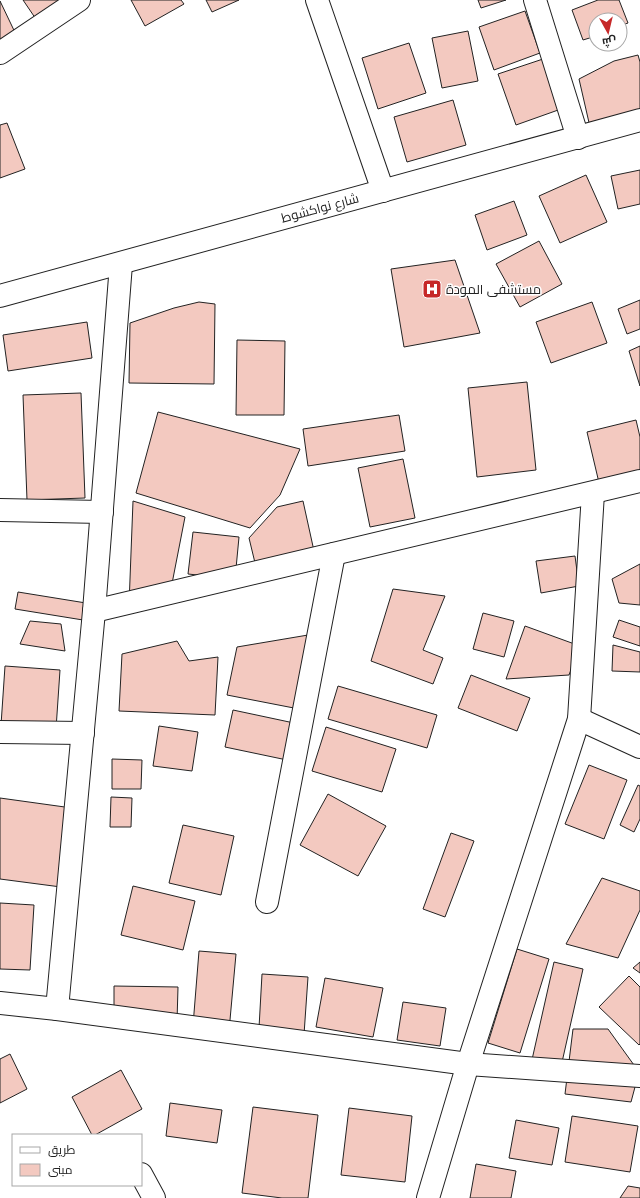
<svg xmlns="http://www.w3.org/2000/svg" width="640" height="1198" font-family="'DM Sans',Cairo,sans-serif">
  <rect width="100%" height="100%" fill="#fff"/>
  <!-- building -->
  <g fill="#f3c9c0" stroke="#222">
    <path d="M23 0H73L40 25Z"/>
    <path d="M131 0H181L184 4 145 26Z"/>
    <path d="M206 0H239L212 12Z"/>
    <path d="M478 0H506L481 8Z"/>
    <path d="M598 0H619L628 23 620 26V20H596V36L583 40 572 10Z"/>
    <path d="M0 1 21 45 0 55Z"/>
    <path d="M525 11 540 53 494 70 479 27Z"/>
    <path d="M468 31 478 81 442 88 432 38Z"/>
    <path d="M409 43 426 93 378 109 362 58Z"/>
    <path d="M638 55 640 62V115L590 127 579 79 614 61Z"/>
    <path d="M543 59 561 109 516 125 498 74Z"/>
    <path d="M453 100 466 145 407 162 394 117Z"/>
    <path d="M7 123 25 169 0 178V125Z"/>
    <path d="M640 170V204L618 209 611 176Z"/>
    <path d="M586 175 607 222 560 243 539 196Z"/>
    <path d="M514 201 527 235 487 250 475 215Z"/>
    <path d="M539 241 562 284 520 307 496 264Z"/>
    <path d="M455 260 480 333 404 347 391 269Z"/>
    <path d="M640 300V329L627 334 618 309Z"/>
    <path d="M199 302 215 304 214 384 129 383 130 323 174 308Z"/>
    <path d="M592 302 607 343 551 363 536 322Z"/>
    <path d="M87 322 92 358 8 371 3 335Z"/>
    <path d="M237 340 285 341 284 415H236Z"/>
    <path d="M640 346V386L629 351Z"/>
    <path d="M527 382 536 470 477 477 468 388Z"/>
    <path d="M81 393 85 498 27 500 23 395Z"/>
    <path d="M158 412 300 449 280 495 250 528 136 493Z"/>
    <path d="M399 415 405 451 308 466 303 429Z"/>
    <path d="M636 420 640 437V477L600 487 587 432Z"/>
    <path d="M403 459 415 518 370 527 358 468Z"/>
    <path d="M133 501 185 517 169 599 129 605Z"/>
    <path d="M303 501 314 551 256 567 249 538 277 507Z"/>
    <path d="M193 532 239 537 235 579 188 574Z"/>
    <path d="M575 556 579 586 541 593 536 561Z"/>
    <path d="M640 564V605L619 603 612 579Z"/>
    <path d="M393 589 445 596 423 650 443 658 433 684 371 661Z"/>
    <path d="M18 592 86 603 83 620 15 609Z"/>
    <path d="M483 613 514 621 504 657 473 649Z"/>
    <path d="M619 620 640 627V646L613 637Z"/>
    <path d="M30 621 61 624 65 651 20 644Z"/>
    <path d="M525 626 580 646 569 675 506 679Z"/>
    <path d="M314 634 299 709 227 695 237 647Z"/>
    <path d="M177 641 189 661 218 657 215 715 119 711 122 654Z"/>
    <path d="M613 645 640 652V672L612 671Z"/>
    <path d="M5 666 60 670 56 729 1 725Z"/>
    <path d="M471 675 530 698 517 731 458 708Z"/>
    <path d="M338 686 437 715 427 748 328 719Z"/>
    <path d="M233 710 294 723 287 760 225 747Z"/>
    <path d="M159 726 198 732 192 771 153 766Z"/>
    <path d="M326 727 396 749 382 792 312 771Z"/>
    <path d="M112 759 142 760 141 789H112Z"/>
    <path d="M589 765 627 780 604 839 565 824Z"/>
    <path d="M638 785 640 786V819L634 832 620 825Z"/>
    <path d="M328 794 386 826 358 876 300 845Z"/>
    <path d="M111 797 132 798 131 827H110Z"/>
    <path d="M0 798 72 808 61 887 0 879Z"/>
    <path d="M183 825 234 836 221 895 169 883Z"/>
    <path d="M451 833 474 841 445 917 423 909Z"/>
    <path d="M602 878 640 891V910L618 958 566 944Z"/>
    <path d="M133 886 195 901 183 950 121 935Z"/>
    <path d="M0 903 34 905 30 970 0 969Z"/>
    <path d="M517 949 549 959 520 1053 488 1043Z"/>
    <path d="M199 951 236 954 228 1042 192 1038Z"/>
    <path d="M554 962 583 969 558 1080 529 1073Z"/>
    <path d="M640 962V973L633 968Z"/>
    <path d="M262 974 308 977 303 1049 258 1046Z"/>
    <path d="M629 976 640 987V1044L639 1045 599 1007Z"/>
    <path d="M325 978 383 988 373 1037 316 1027Z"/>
    <path d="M114 986 178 987 177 1022 114 1020Z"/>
    <path d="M403 1002 446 1008 440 1046 397 1040Z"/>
    <path d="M573 1029H608L639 1072 631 1102 565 1094Z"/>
    <path d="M10 1054 27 1089 0 1103V1059Z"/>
    <path d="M121 1070 142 1109 95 1135H92L72 1097Z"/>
    <path d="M170 1103 222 1110 217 1143 166 1136Z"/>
    <path d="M253 1107 318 1115 308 1198H282L242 1193Z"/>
    <path d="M349 1108 412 1116 405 1182 341 1175Z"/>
    <path d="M572 1116 638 1126 630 1172 565 1162Z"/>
    <path d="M516 1120 559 1128 552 1165 509 1158Z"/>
    <path d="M476 1164 516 1171 511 1198H470Z"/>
    <path d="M628 1186 640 1188V1198H620Z"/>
  </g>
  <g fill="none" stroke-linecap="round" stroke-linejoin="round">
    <!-- minor casing -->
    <g stroke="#222" stroke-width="24">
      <g id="minor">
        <path d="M317 0 383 191"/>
        <path d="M535 0 578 138"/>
        <path d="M0 53 79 0"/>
        <path d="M0 296 640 120"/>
        <path d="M0 510 102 512"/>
        <path d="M94 611 640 481"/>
        <path d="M579 719 640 747"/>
        <path d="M0 732 83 733"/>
        <path d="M267 902 334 554"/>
        <path d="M0 1003 57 1009 468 1064 640 1076"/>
        <path d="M57 1009 94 611 121 264"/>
        <path d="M141 1174 154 1198"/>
        <path d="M428 1198 468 1064 579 719 593 493"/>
      </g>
    </g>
    <!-- minor -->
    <use href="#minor" stroke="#fff" stroke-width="22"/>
  </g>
  <!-- icons -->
  <defs>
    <g id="hospital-square" transform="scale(1)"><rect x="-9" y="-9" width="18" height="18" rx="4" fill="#c62828" stroke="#fff"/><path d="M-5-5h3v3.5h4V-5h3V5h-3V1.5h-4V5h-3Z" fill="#fff"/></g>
  </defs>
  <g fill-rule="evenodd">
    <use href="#hospital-square" x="432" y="289"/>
  </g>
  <g text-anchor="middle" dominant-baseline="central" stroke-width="3" stroke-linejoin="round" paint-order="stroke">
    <!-- street labels -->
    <g font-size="13" fill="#222" stroke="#fff">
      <text transform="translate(320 208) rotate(-15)">شارع نواكشوط</text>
    </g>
    <!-- poi labels -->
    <g font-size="13" fill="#222" stroke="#fff" text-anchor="start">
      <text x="446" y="289">مستشفى المودة</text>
    </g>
  </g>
  <!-- legend -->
  <rect x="12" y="1134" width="130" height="52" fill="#ffffff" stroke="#a7a7a7"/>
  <rect x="20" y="1147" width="20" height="6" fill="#ffffff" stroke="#a7a7a7"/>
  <text x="48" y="1154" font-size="12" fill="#222222">طريق</text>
  <rect x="20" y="1164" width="20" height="12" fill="#f3c9c0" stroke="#a7a7a7"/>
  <text x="48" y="1174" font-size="12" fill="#222222">مبنى</text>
  <!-- north arrow -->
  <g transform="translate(608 32) rotate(172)"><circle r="19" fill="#ffffff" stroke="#a7a7a7"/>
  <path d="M0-3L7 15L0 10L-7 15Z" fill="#c62828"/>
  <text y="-6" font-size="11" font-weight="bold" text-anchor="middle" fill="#222222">ش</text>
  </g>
</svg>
